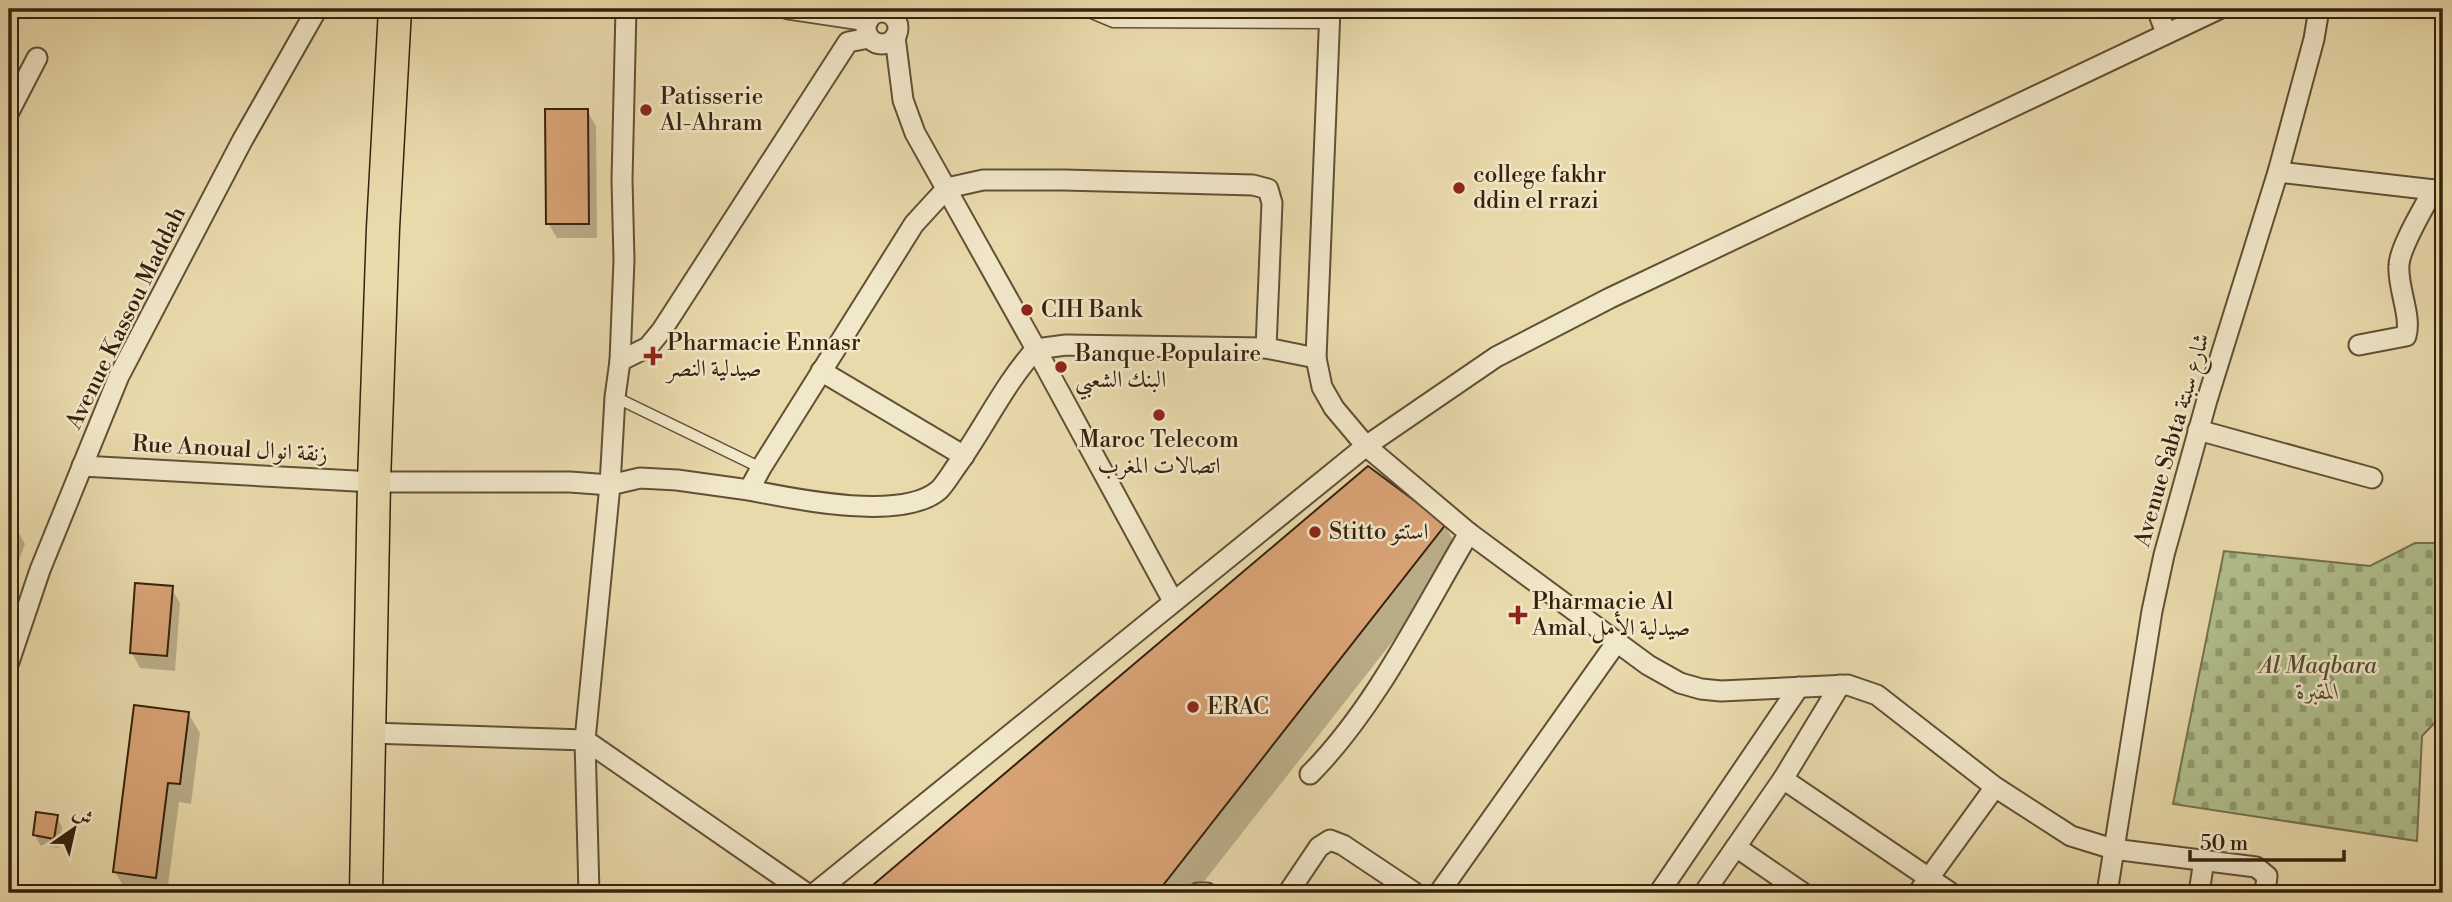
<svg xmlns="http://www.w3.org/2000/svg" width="2452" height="902" font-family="'Libre Bodoni',Amiri,serif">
  <defs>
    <pattern id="cemetery-stones" width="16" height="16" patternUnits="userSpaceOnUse" patternTransform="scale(1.75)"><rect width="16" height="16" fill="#b1c18d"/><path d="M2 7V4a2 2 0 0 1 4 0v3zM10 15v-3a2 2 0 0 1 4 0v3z" fill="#919c72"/></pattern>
  </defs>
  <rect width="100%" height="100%" fill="#e9daac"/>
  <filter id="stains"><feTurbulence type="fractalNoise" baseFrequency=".00286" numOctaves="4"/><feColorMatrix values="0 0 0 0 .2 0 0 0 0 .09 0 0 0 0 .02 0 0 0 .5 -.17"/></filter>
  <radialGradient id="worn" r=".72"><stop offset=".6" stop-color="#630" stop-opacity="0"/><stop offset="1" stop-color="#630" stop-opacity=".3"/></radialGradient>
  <!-- cemetery -->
  <path fill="url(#cemetery-stones)" stroke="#73724d" stroke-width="2" d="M2415 543H2443V714L2422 736 2417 841 2173 804 2224 551 2370 566Z"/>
  <!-- shadow -->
  <g fill="#0003">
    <path d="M587 111 596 126 597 238H557L548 223Z"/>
    <path d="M9 526 16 528 25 544 14 573 9 571Z"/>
    <path d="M1445 526 1461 554 1195 893H871L870 890Z"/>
    <path d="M171 588 180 603 175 671 140 668 132 653Z"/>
    <path d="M188 713 200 733 191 804 179 802 167 893 127 892 115 872Z"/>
    <path d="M57 817 62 827 59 848 40 845 35 835Z"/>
  </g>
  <!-- building -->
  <g fill="#d9a376" stroke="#35220d" stroke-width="2">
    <path d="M545 109H588L589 224H546Z"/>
    <path d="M1368 466 1446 524 1157 893H872L867 890Z"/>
    <path d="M9 524 17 527 9 550Z"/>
    <path d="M135 583 173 586 167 656 130 653Z"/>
    <path d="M134 705 189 712 180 784 168 783 156 878 113 872Z"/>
    <path d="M36 812 58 815 54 839 33 835Z"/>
    <path d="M9 886 37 891 36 893H9Z"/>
  </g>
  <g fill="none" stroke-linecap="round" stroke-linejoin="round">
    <!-- service casing -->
    <g stroke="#625035" stroke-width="13">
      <g id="service">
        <path d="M1082 9 1113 22 1330 23"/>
        <path d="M615 397 761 468"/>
      </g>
    </g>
    <!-- minor casing -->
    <g stroke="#625035" stroke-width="23">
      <g id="minor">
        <path d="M788 9 868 21"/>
        <path d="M1330 9 1316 358 1322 387 1334 408 1366 446 1469 533 1648 665 1680 683 1701 689 1721 691 1848 685 1877 695 1995 787 2071 836 2113 849 2256 867 2267 876 2265 893"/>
        <path d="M2157 9 2166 33"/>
        <circle cx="882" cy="28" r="16"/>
        <path d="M895 37 903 100 915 133 1036 349 1173 601"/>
        <path d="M9 112 37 58"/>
        <path d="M2278 172 2443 191"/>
        <path d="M2359 345 2406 336C2412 316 2397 287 2399 265 2400 246 2424 208 2433 190"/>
        <path d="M620 361 648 347 662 330 848 42 869 38"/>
        <path d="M821 371 964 456"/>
        <path d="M2198 430 2372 478"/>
        <path d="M82 466 374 482H570L610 485 640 478 677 480 749 490 761 468 914 224 947 188 983 180H1064L1253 185 1268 189 1272 203 1266 348"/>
        <path d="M749 490C794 499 902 522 939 490 946 483 952 472 958 464 985 426 1005 383 1036 349L1066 345 1266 348 1316 358"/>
        <path d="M9 662 40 570 119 376 242 141 317 9"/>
        <path d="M370 733 585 740 806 893"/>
        <path d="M1310 774C1375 709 1422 612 1469 533"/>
        <path d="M1783 779 1951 893"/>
        <path d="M1736 847 1803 893"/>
        <path d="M589 893 585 740 610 485 615 397 620 361 624 260 622 180 626 9"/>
        <path d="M815 893 1366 446 1496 357 1610 298 2219 9"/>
        <path d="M1198 893H1207"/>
        <path d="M1288 893 1319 847 1330 840 1343 845 1415 893"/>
        <path d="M1439 893 1616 643"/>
        <path d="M1659 893 1799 687"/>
        <path d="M1704 893 1783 779 1840 685"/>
        <path d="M1918 893 1995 787"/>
        <path d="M2107 893 2152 611 2164 555 2207 400 2278 172 2314 39 2319 9"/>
        <path d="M2199 893 2204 860"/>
      </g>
    </g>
    <!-- primary casing -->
    <g stroke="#35220d" stroke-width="35">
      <path id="primary" d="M366 893 374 482 383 228 395 9"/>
    </g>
    <!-- service -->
    <use href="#service" stroke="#f1e7c9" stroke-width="10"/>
    <!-- minor -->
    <use href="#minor" stroke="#f1e7c9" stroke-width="19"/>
    <!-- primary -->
    <use href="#primary" stroke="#e9daac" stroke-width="32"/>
  </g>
  <!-- markers -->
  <g fill="#8f2418" stroke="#f1e7c9" stroke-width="2.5">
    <circle cx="646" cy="110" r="7"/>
    <circle cx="1459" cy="188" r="7"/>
    <circle cx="1027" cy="310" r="7"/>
    <path d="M649.5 345.5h7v7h7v7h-7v7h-7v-7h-7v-7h7z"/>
    <circle cx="1061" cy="367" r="7"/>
    <circle cx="1159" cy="415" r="7"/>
    <circle cx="1315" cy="532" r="7"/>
    <path d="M1514.5 604.5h7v7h7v7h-7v7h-7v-7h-7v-7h7z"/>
    <circle cx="1193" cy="707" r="7"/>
  </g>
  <g text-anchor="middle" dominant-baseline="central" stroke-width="5" stroke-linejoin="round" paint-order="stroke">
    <!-- poi labels -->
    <g font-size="23" fill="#35220d" stroke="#f1e7c9" text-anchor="start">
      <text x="660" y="97">Patisserie<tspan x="660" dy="26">Al-Ahram</tspan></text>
      <text x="1473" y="175">college fakhr<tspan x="1473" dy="26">ddin el rrazi</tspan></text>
      <text x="1041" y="310">CIH Bank</text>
      <text x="667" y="343">Pharmacie Ennasr<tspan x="667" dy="26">صيدلية النصر</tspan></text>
      <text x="1075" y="354">Banque Populaire<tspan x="1075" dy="26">البنك الشعبي</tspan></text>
      <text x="1159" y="440" text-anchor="middle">Maroc Telecom<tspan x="1159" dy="26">اتصالات المغرب</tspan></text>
      <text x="1329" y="532">Stitto استتو</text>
      <text x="1532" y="602">Pharmacie Al<tspan x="1532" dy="26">Amal صيدلية الأمل</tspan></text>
      <text x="1207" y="707">ERAC</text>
    </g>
    <!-- street labels -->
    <g font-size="23" fill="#35220d" stroke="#f1e7c9">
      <text transform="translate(126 318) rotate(-64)">Avenue Kassou Maddah</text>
      <text transform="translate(2172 440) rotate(-74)">Avenue Sabta شارع سبتة</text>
      <text transform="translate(230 449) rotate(3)">Rue Anoual زنقة انوال</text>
    </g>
    <!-- park labels -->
    <g font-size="23" font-style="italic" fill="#544a2d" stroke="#f1e7c9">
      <text x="2318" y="666">Al Maqbara<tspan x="2318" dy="26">المقبرة</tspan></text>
    </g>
  </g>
  <!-- margin -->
  <rect width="2452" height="902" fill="none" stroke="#e9daac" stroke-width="35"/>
  <rect x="10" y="10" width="2431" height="881" fill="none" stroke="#35220d" stroke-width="3.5"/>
  <rect x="18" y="18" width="2417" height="867" fill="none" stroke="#35220d" stroke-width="2"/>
  <!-- north arrow -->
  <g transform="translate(74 829) rotate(34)" stroke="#f1e7c9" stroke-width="5" paint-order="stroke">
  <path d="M0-5L12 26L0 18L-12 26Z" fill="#35220d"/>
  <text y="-10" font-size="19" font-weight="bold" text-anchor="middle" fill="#35220d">ش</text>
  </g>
  <!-- scale -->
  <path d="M2190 850v10h154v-10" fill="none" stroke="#35220d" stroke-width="3.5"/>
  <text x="2200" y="850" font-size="21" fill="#35220d" stroke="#f1e7c9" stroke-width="5" paint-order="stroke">50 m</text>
  <rect width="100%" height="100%" filter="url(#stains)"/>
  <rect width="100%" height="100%" fill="url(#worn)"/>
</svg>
